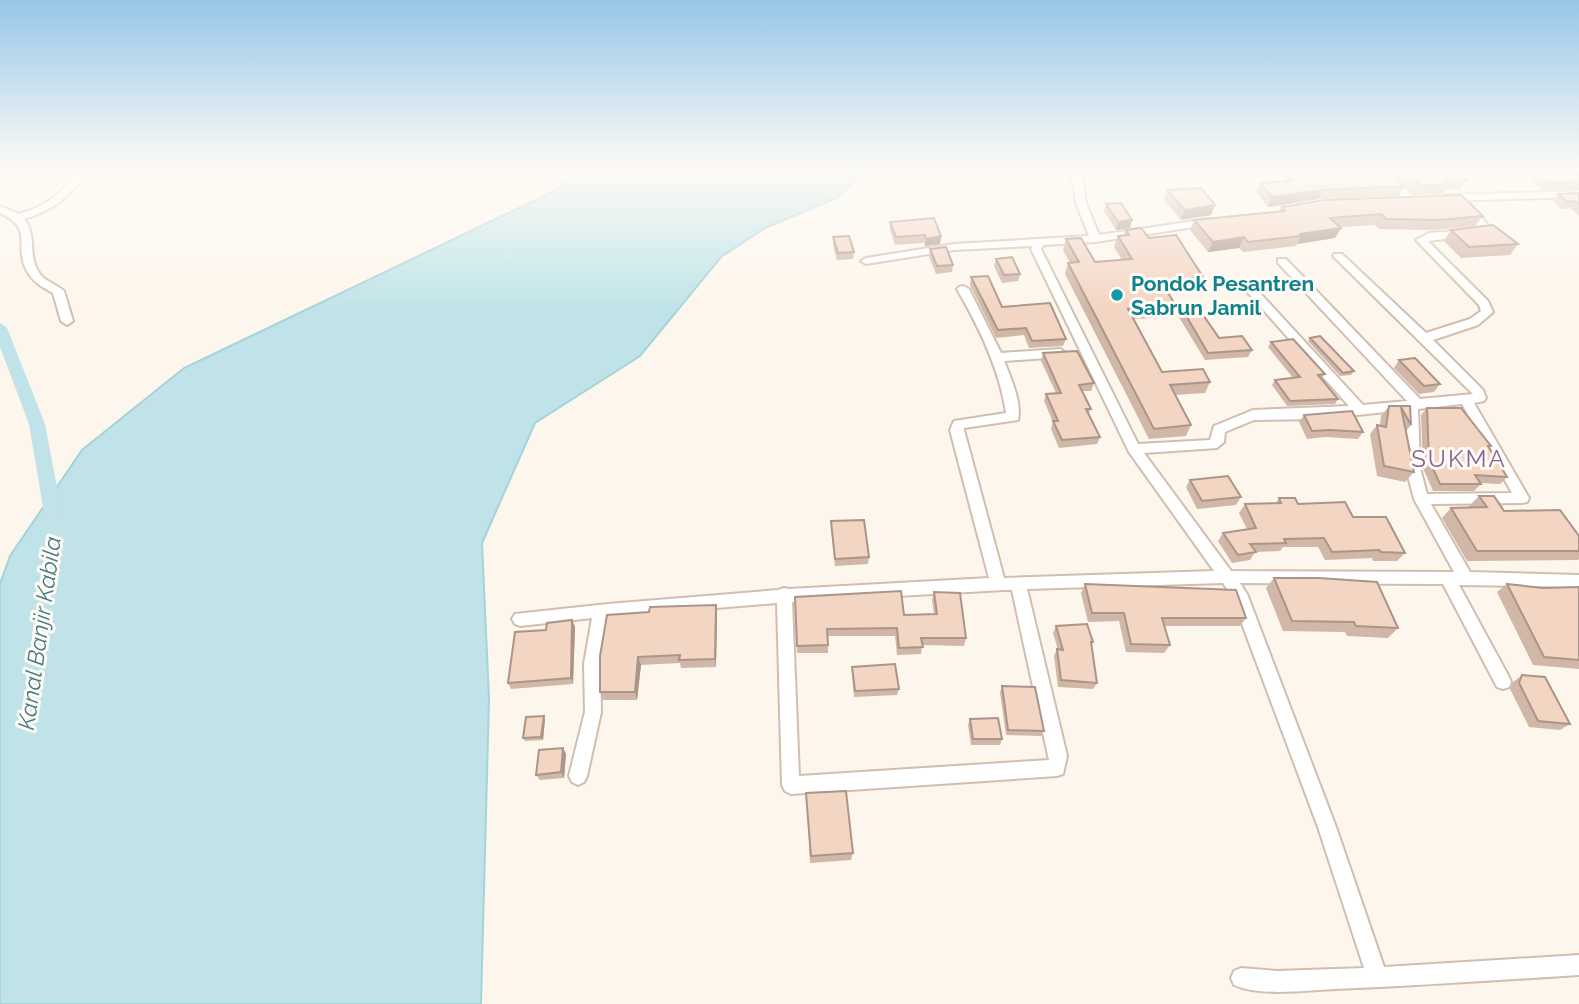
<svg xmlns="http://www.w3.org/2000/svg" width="1579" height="1004" font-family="Raleway,sans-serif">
  <rect width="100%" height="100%" fill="#fdf6ec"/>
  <!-- water -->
  <path fill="#bfe3e8" stroke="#a5d3da" stroke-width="2" d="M586 170H867L837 198 765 228 721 257 640 356 535 423 482 543 489 699 481 1004H0V584L10 556 82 450 184 368 546 195Z"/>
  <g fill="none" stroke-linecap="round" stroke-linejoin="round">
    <!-- canal -->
    <path fill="#bfe3e8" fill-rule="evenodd" d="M0 323 7 328 45 424 63 519 60 524H48L45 519 29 424 0 347Z"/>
    <!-- street casing -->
    <g stroke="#d1beb0" stroke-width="4">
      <g id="street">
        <path d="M76 170H86C74 196 51 211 24 219 37 234 28 253 37 269 42 281 55 283 64 291L73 321 67 325 61 321 53 293C42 287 33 282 27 271 13 246 35 229 0 213V206L19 214C43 207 65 193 76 170Z"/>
        <path d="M1071 170H1081L1086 203 1099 235 1208 219 1213 222 1208 225 1095 242 1044 245 1041 249 1138 444 1210 440 1214 426 1253 410 1349 406 1250 295 1248 293 1254 289 1258 291 1363 405 1407 401 1278 263V259H1286L1420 399 1473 394 1333 256 1334 254H1342L1426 333 1470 319 1481 311 1479 305 1416 240 1429 233 1480 229 1461 206 1466 203 1470 204 1493 231 1488 234 1428 241 1488 301 1493 312 1478 325 1433 340 1483 390 1486 398 1484 401 1474 403 1529 498 1527 502 1522 503 1431 504 1470 572 1579 575V587L1459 585 1509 677 1511 682 1509 687 1503 689 1497 687 1443 584 1240 583 1247 594 1336 827 1384 967 1579 955V975C1498 980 1417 986 1336 989 1306 990 1261 997 1234 985L1231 978 1234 971 1241 968 1277 971 1364 968 1318 827 1232 597 1223 583 1027 589 1067 756 1063 774 1057 776 791 794 785 791 782 785 777 603 608 617 600 664 601 712 587 776 584 782 578 785 572 782 569 776 585 712 584 664 592 618 520 626 515 624 512 619 515 614 608 604 778 590 784 588 789 589 989 578 950 430 954 421 1006 413C1000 370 979 327 957 289L959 287 963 286 969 289 1001 353 1060 349 1066 353 1060 357 1004 361C1011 378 1022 403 1018 420L964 428V430L1004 578 1214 571 1129 452 1031 249 1033 246 954 250 866 264 861 261 866 258 954 244 1089 236 1076 203ZM1462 404 1512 493 1427 494 1420 468 1418 409ZM1405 410 1406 468 1414 499 1454 572 1231 571 1144 453 1217 448 1224 442 1225 432 1254 420 1319 419ZM1004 590H1012L1049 760 799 776 792 602Z"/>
        <path d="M1375 170H1385L1414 197V201H1406Z"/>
        <path d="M1579 191V197L1447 201 1442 198 1447 195Z"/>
      </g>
    </g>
    <!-- street -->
    <use href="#street" fill="#fff" fill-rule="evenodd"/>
  </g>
  <!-- wall -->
  <g fill="#d1b7a8">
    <path d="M1304 170H1387L1404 186 1398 196 1318 199 1268 207 1256 192 1260 183 1282 181 1285 174 1305 171Z"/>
    <path d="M1388 170H1455L1466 180 1460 189 1446 190 1443 194 1415 195Z"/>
    <path d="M1522 170H1579V189L1542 190Z"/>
    <path d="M1167 190 1211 215 1181 220 1164 200Z"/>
    <path d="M1579 193V216L1570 208 1561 209 1553 201 1558 194Z"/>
    <path d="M1106 204 1130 228 1116 230 1104 211Z"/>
    <path d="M1282 207 1483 216 1475 226 1432 230 1379 229 1375 225 1340 227 1335 238 1297 244 1296 246 1243 252 1239 248 1208 252 1190 230 1194 220 1279 211Z"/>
    <path d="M890 222 941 236 940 244 925 246 924 243 895 245 890 230Z"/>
    <path d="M1126 230 1149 238 1203 277 1198 288 1166 291 1176 306 1171 317 1133 319 1162 372 1210 382 1205 393 1175 395 1191 425 1186 436 1149 439 1065 274 1068 263H1070L1063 250 1066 239 1095 262 1122 260 1114 247 1118 236 1124 235Z"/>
    <path d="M1451 230 1518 244 1510 255 1461 258 1444 241Z"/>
    <path d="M833 237 854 252 853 259 837 260 833 245Z"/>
    <path d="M930 249 953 265 952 272 936 274 929 257Z"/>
    <path d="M996 259 1020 274 1018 281 1002 283 994 266Z"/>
    <path d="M971 277 1002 307 1066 339 1063 346 1029 348 1024 335 996 338 970 285Z"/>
    <path d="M1181 307 1219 338 1252 350 1248 357 1205 360 1177 314Z"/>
    <path d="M1310 338 1354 371 1351 375 1340 376 1308 341Z"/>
    <path d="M1271 342 1325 374 1321 379 1338 399 1335 404 1287 406 1272 385 1275 380 1293 378 1268 347Z"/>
    <path d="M1043 353 1094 383 1091 391H1082L1091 409 1088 414 1100 437 1097 444 1059 448 1051 429 1053 422 1044 401 1046 394 1056 393 1041 361Z"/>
    <path d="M1399 360 1440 384 1434 392 1419 394 1394 368Z"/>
    <path d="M1389 406H1410L1411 425 1406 431 1414 472 1405 482 1377 476 1370 434 1377 425H1380L1381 416Z"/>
    <path d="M1427 408 1491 446 1489 447 1507 477 1500 484 1480 483 1481 484 1474 491H1433L1423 468 1421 415Z"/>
    <path d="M1304 415 1363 432 1358 439 1325 437 1307 439 1299 422Z"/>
    <path d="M1190 480 1241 497 1236 505 1197 509 1186 487Z"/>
    <path d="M1479 496 1504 511 1579 536V559L1578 560 1467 561 1442 518 1451 508H1470L1469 506Z"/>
    <path d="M1279 498 1298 504 1353 517 1405 553 1397 561H1373L1372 558 1325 560 1318 547H1283L1280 551 1255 552 1250 560 1232 563 1218 541 1223 533 1247 529 1239 513 1245 504 1276 503Z"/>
    <path d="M831 521 869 557 868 564 835 566 831 528Z"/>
    <path d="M1274 578 1398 628 1388 638 1347 636 1345 632 1283 631 1266 588Z"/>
    <path d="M1085 584 1246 618 1240 626H1164L1170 645 1164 653 1126 652 1119 621 1088 622 1081 593Z"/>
    <path d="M1507 584 1543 588 1579 587V669L1533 665 1497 592Z"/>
    <path d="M934 592 966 638 964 646 922 645 921 654 897 655 895 636H828V653H797L795 597 904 615 934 614 932 600Z"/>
    <path d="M717 614 716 667 681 668 680 663 641 665 637 700H603L600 692V656Z"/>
    <path d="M572 620 575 627 573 684 511 689 508 683 546 630Z"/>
    <path d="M1056 626 1093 642 1091 646 1097 683 1093 689 1058 687 1054 656 1057 649 1058 650 1053 633Z"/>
    <path d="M852 667 899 689 897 695 854 697 852 673Z"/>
    <path d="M1522 675 1570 724 1560 730 1529 727 1510 689 1513 682Z"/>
    <path d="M1002 686 1044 731 1041 736 1006 735 1000 692Z"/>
    <path d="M545 719 543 740 525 741 523 738Z"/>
    <path d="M970 719 1002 739 1000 745H971L968 725Z"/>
    <path d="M563 748 566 754 564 778 540 780 536 775Z"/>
    <path d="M806 793 853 853 851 860 810 863Z"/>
  </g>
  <!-- shaded-wall -->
  <g fill="#aa9588">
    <path d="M1323 190 1318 199 1268 207 1272 197Z"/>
    <path d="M1215 205 1211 215 1181 220 1185 210Z"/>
    <path d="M1132 220 1130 228 1116 230 1118 222Z"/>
    <path d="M1341 228 1335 238 1297 244 1301 236 1300 234Z"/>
    <path d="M941 236 940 244 925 246 926 239Z"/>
    <path d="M1244 237 1239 248 1208 252 1213 242Z"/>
    <path d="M716 605 717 614 716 667 715 659Z"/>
    <path d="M572 620 575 627 573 684 571 678Z"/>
    <path d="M638 657 641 665 637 700 635 692Z"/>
    <path d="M544 716 545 719 543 740 541 737Z"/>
    <path d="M563 748 566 754 564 778 561 772Z"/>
  </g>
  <!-- building -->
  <g fill="#f3d5c3" stroke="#aa9588" stroke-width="2">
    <path d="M1314 170H1387L1404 186 1323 190 1272 197 1260 183 1292 181 1285 174Z"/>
    <path d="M1404 170H1455L1466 180H1446L1450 184 1421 186Z"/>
    <path d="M1534 170H1579V182L1547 183Z"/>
    <path d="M1201 188 1215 205 1185 210 1167 190Z"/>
    <path d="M1579 193V204L1575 201 1567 202 1558 194Z"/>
    <path d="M1461 195 1483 216 1439 220 1386 219 1381 214 1330 218 1341 228 1300 234 1301 236 1248 242 1244 237 1213 242 1194 220 1285 211 1282 207 1324 200Z"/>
    <path d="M1121 203 1132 220 1118 222 1106 204Z"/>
    <path d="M934 218 941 236 926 239 925 235 896 237 890 222Z"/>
    <path d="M1493 225 1518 244 1469 247 1451 230Z"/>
    <path d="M1141 228 1149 238 1176 235 1203 277 1161 281 1176 306 1128 309 1162 372 1203 369 1210 382 1170 385 1191 425 1154 429 1068 263 1079 262 1066 239 1081 238 1095 262 1132 259 1118 236 1129 235 1126 230Z"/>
    <path d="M849 236 854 252 838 253 833 237Z"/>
    <path d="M946 247 953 265 937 266 930 249Z"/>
    <path d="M1012 257 1020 274 1004 275 996 259Z"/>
    <path d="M988 276 1002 307 1050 303 1066 339 1032 341 1026 328 998 330 971 277Z"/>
    <path d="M1197 306 1219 338 1242 336 1252 350 1208 353 1181 307Z"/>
    <path d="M1320 336 1354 371 1343 373 1310 338Z"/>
    <path d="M1293 339 1325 374 1318 375 1338 399 1290 401 1275 380 1300 377 1271 342Z"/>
    <path d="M1077 351 1094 383 1079 385 1091 409H1086L1100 437 1062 440 1053 421H1058L1046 394 1061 393 1043 353Z"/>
    <path d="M1415 358 1440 384 1424 386 1399 360Z"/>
    <path d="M1389 406H1410L1411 425 1401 407 1414 472 1384 466 1377 425 1386 427Z"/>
    <path d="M1427 408H1461L1491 446H1488L1507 477 1475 475 1481 484H1440L1429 460Z"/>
    <path d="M1352 411 1363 432 1330 430 1312 431 1304 415Z"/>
    <path d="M1228 476 1241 497 1202 501 1190 480Z"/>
    <path d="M1479 496H1494L1504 511 1560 510 1579 536V551H1477L1451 508 1487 507Z"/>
    <path d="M1279 498H1295L1298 504 1345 502 1353 517H1386L1405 553 1381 552 1379 550 1332 552 1324 538 1284 539 1286 543 1250 544 1256 552 1238 555 1223 533 1256 528 1245 504 1281 503Z"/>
    <path d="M864 520 869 557 835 559 831 521Z"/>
    <path d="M1274 578H1319L1377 582 1398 628 1356 626 1354 622 1292 621Z"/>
    <path d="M1085 584 1236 590 1246 618H1162L1170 645 1131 644 1124 613H1092Z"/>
    <path d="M1507 584 1543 588 1579 587V660L1544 657Z"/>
    <path d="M901 591 904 615 937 614 934 592 960 593 966 638H921L923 647 899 648 897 628 827 629 828 645 797 646 795 597Z"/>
    <path d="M716 605 715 659 679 660 680 655 638 657 635 692H600V656L607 615 649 612 650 607Z"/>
    <path d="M572 620 571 678 508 683 515 632 546 630 547 623Z"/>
    <path d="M1087 624 1093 642H1091L1097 683 1061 680 1057 649 1063 650 1056 626Z"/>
    <path d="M895 664 899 689 855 691 852 667Z"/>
    <path d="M1522 675 1545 677 1570 724 1538 721 1519 683Z"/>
    <path d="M1002 686 1035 687 1044 731 1008 730Z"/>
    <path d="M544 716 541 737 523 738 526 717Z"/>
    <path d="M998 718 1002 739H973L970 719Z"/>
    <path d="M563 748 561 772 536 775 539 750Z"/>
    <path d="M846 791 853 853 811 856 806 793Z"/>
  </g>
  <!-- sky -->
  <linearGradient id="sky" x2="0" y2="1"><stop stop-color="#97c7e8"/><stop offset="0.55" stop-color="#fefbf6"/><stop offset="1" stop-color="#fefbf6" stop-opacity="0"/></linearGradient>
  <rect width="1579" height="310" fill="url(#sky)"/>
  <!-- markers -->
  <circle fill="#0f9aa8" stroke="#fffaf3" stroke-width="2.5" cx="1117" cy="295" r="7"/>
  <g text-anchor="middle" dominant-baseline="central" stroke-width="6" stroke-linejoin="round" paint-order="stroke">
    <!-- culture labels -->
    <g font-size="21" font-weight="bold" fill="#0d838f" stroke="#fffaf3" text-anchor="start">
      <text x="1131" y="283">Pondok Pesantren<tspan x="1131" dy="24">Sabrun Jamil</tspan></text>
    </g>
    <!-- water labels -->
    <g font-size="23" font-style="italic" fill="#437c86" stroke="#fffaf3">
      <text transform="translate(39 633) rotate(-82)">Kanal Banjir Kabila</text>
    </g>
    <!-- quarter labels -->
    <g font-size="24" letter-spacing="2" fill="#846695" stroke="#fffaf3">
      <text x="1459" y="458">SUKMA</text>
    </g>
  </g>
</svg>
